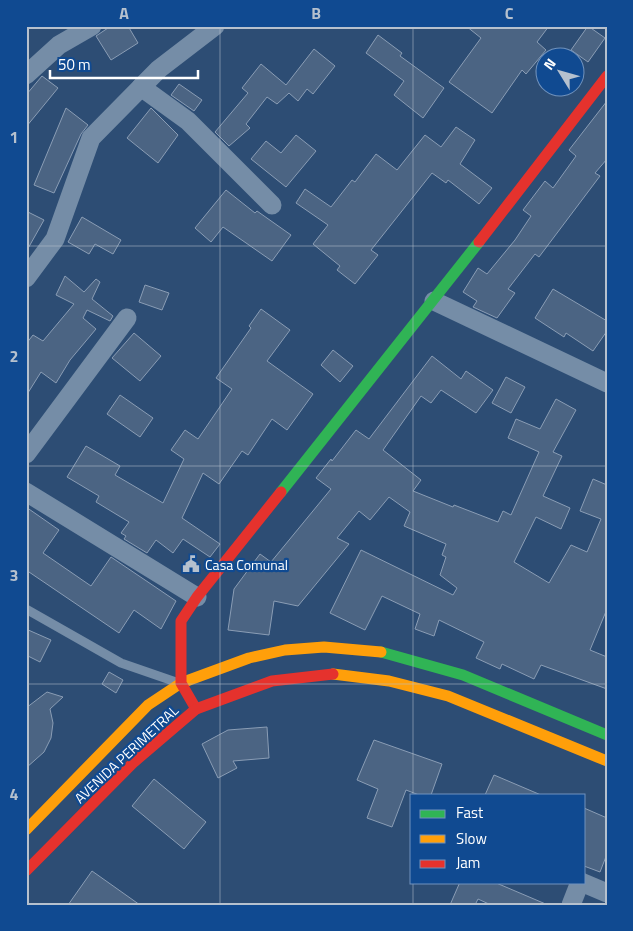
<svg xmlns="http://www.w3.org/2000/svg" width="633" height="931" font-family="'Titillium Web',sans-serif">
  <rect width="100%" height="100%" fill="#2d4d74"/>
  <!-- building -->
  <g fill="#4b6483" stroke="#8a9db5">
    <path d="M111 26H128L138 43 111 60 96 36Z"/>
    <path d="M466 26H549L537 42 546 50 526 74 522 70 492 113 449 82 481 38Z"/>
    <path d="M588 26 605 38 588 62 571 50Z"/>
    <path d="M378 35 402 53 400 56 444 88 423 118 394 95 404 81 366 53Z"/>
    <path d="M314 49 335 66 313 94 307 89 298 101 289 93 277 104 267 97 246 124 250 128 229 146 215 132 248 93 242 88 261 64 286 85Z"/>
    <path d="M42 76 58 88 26 127V95Z"/>
    <path d="M179 84 202 100 194 111 171 95Z"/>
    <path d="M607 101V159L595 173 600 176 539 257 535 254 508 289 515 293 497 318 473 307 477 301 463 292 478 268 487 274 515 240 531 216 523 210 545 181 553 188 576 156 569 150Z"/>
    <path d="M66 108 88 125 81 134 54 193 34 185Z"/>
    <path d="M151 108 178 135 158 163 127 138Z"/>
    <path d="M456 127 475 140 460 164 492 188 479 204 448 180 446 183 432 173 371 250 378 255 355 284 337 270 340 266 313 244 328 225 296 203 305 189 331 207 352 180 355 182 376 154 397 170 425 135 441 147Z"/>
    <path d="M296 135 316 151 286 187 251 159 266 141 281 153Z"/>
    <path d="M226 190 255 213 257 211 291 235 272 261 223 227 211 242 195 228Z"/>
    <path d="M26 211 44 220 26 252Z"/>
    <path d="M82 217 121 240 113 254 95 244 89 254 68 242Z"/>
    <path d="M65 276 84 292 96 279 100 282 92 299 113 316 110 321 87 310 83 318 96 329 70 360 56 383 41 372 26 396V344L33 335 43 341 74 304 56 295Z"/>
    <path d="M145 285 169 293 162 310 139 302Z"/>
    <path d="M553 289 607 321V331L593 351 566 333 564 337 535 318Z"/>
    <path d="M261 309 290 330 267 361 313 394 287 430 272 419 248 455 242 451 219 484 203 473 182 518 220 544 210 557 183 539 173 553 156 540 147 553 124 539 126 536 121 533 129 522 96 502 99 496 67 477 86 446 120 466 115 475 163 503 184 459 171 450 185 430 198 439 232 389 216 378 251 328 249 326Z"/>
    <path d="M134 333 161 356 140 381 112 358Z"/>
    <path d="M333 350 353 366 340 382 321 365Z"/>
    <path d="M432 356 461 379 466 371 493 390 476 413 441 390 431 403 421 396 383 450 421 480 413 491 453 507 454 505 498 522 503 511 511 515 539 452 508 438 516 419 540 429 556 399 576 410 553 452 562 456 543 496 570 508 561 529 536 517 514 562 549 583 571 545 587 552 601 519 580 511 593 479 607 485V609L590 650 607 657V689L541 665 534 679 502 664 500 669 476 658 484 642 439 620 434 636 415 629 420 614 382 596 365 630 330 613 361 550 453 595 457 588 440 575 446 557 442 555 446 544 404 526 410 512 389 497 370 520 359 511 337 538 349 544 298 606 274 601 269 635 228 630 234 589 260 554 271 562 331 489 316 478 331 459 332 461 356 430 369 439Z"/>
    <path d="M506 377 525 387 511 413 492 403Z"/>
    <path d="M120 395 153 418 140 437 107 414Z"/>
    <path d="M26 507 59 530 43 553 91 586 111 557 176 601 161 629 134 610 119 633 29 572 26 576Z"/>
    <path d="M26 629 51 640 40 662 26 655Z"/>
    <path d="M109 672 123 680 116 693 102 684Z"/>
    <path d="M47 692 63 697 50 709 53 723 51 738 44 752 26 768V708Z"/>
    <path d="M267 727 269 758 233 761 237 768 218 778 202 744 228 730Z"/>
    <path d="M374 740 442 764 431 795H419L406 790 392 827 367 818 378 789 357 780Z"/>
    <path d="M494 775 541 795H485Z"/>
    <path d="M154 779 206 822 184 849 132 806Z"/>
    <path d="M584 808 607 818V854L600 872 584 866Z"/>
    <path d="M92 871 140 905H68Z"/>
    <path d="M460 882H494L548 905H491L478 899 475 905H450Z"/>
  </g>
  <g fill="none" stroke-linecap="round" stroke-linejoin="round">
    <!-- lane -->
    <path stroke="#758da7" stroke-width="9" d="M26 609 121 663 176 682"/>
    <!-- street -->
    <g stroke="#758da7" stroke-width="19">
      <path d="M26 75 59 45 92 26"/>
      <path d="M141 87 188 121 272 205"/>
      <path d="M26 278 55 239 91 138 159 69 215 26"/>
      <path d="M434 301 607 383"/>
      <path d="M26 454 127 318"/>
      <path d="M26 492 197 597"/>
      <path d="M581 882 607 893"/>
      <path d="M571 905 580 882"/>
    </g>
    <!-- fast -->
    <g stroke="#30b455" stroke-width="11">
      <path d="M281 492 479 242"/>
      <path d="M381 652 463 675 607 735"/>
    </g>
    <!-- slow -->
    <g stroke="#ff9f0a" stroke-width="11">
      <path d="M333 674 389 681 448 696 607 761"/>
      <path d="M26 830 148 705 181 683 249 658 285 650 324 647 381 652"/>
    </g>
    <!-- jam -->
    <g stroke="#e5322d" stroke-width="11">
      <path d="M479 242 607 76"/>
      <path d="M196 709 181 683V621L197 597 281 492"/>
      <path d="M26 871 134 762 196 709 272 681 333 674"/>
    </g>
  </g>
  <!-- grid -->
  <path fill="none" stroke="#b6c1ce" stroke-width="1" stroke-opacity="0.55" d="M220 26V905M413 26V795M26 246H607M26 466H607M26 684H607M413 882V905"/>
  <!-- icons -->
  <defs>
    <g id="civic-bare" transform="scale(1.35)"><path d="M-.6-6.5H3V-4.5H.6V-3L4-1V1h2V6H-6V1h2V-1L-.6-3ZM-1.2 2.5V6h2.4V2.5Z" fill="#b6c1ce" stroke="#104a91" stroke-width="2.5" paint-order="stroke"/></g>
  </defs>
  <g fill-rule="evenodd">
    <use href="#civic-bare" x="191" y="564"/>
  </g>
  <g text-anchor="middle" dominant-baseline="central" stroke-width="4.5" stroke-linejoin="round" paint-order="stroke">
    <!-- poi labels -->
    <g font-size="14" fill="#fff" stroke="#104a91" text-anchor="start">
      <text x="205" y="564">Casa Comunal</text>
    </g>
    <!-- street labels -->
    <g font-size="14" fill="#fff" stroke="#104a91">
      <text transform="translate(126 754) rotate(-43)">AVENIDA PERIMETRAL</text>
    </g>
  </g>
  <!-- border -->
  <rect width="633" height="931" fill="none" stroke="#104a91" stroke-width="55"/>
  <!-- legend -->
  <rect x="410" y="794" width="175" height="90" fill="#104a91" stroke="#7092bd"/>
  <rect x="420" y="810" width="25" height="8" fill="#30b455" stroke="#7092bd"/>
  <text x="456" y="818" font-size="15" fill="#ffffff">Fast</text>
  <rect x="420" y="835" width="25" height="8" fill="#ff9f0a" stroke="#7092bd"/>
  <text x="456" y="844" font-size="15" fill="#ffffff">Slow</text>
  <rect x="420" y="860" width="25" height="8" fill="#e5322d" stroke="#7092bd"/>
  <text x="456" y="868" font-size="15" fill="#ffffff">Jam</text>
  <!-- north arrow -->
  <g transform="translate(560 72) rotate(307)"><circle r="24" fill="#104a91" stroke="#7092bd"/>
  <path d="M0-4L9 19L0 12L-9 19Z" fill="#b6c1ce"/>
  <text y="-8" font-size="14" font-weight="bold" text-anchor="middle" fill="#ffffff">N</text>
  </g>
  <!-- scale -->
  <path d="M50 70v8h148v-8" fill="none" stroke="#ffffff" stroke-width="2.5"/>
  <text x="58" y="70" font-size="15" fill="#ffffff" stroke="#104a91" stroke-width="4" paint-order="stroke">50 m</text>
  <rect x="28" y="28" width="578" height="876" fill="none" stroke="#b6c1ce" stroke-width="2"/>
  <g font-size="16" text-anchor="middle" font-weight="bold" fill="#b6c1ce">
    <text x="124" y="19">A</text>
    <text x="316" y="19">B</text>
    <text x="509" y="19">C</text>
    <text x="14" y="143">1</text>
    <text x="14" y="362">2</text>
    <text x="14" y="581">3</text>
    <text x="14" y="800">4</text>
  </g>
</svg>
